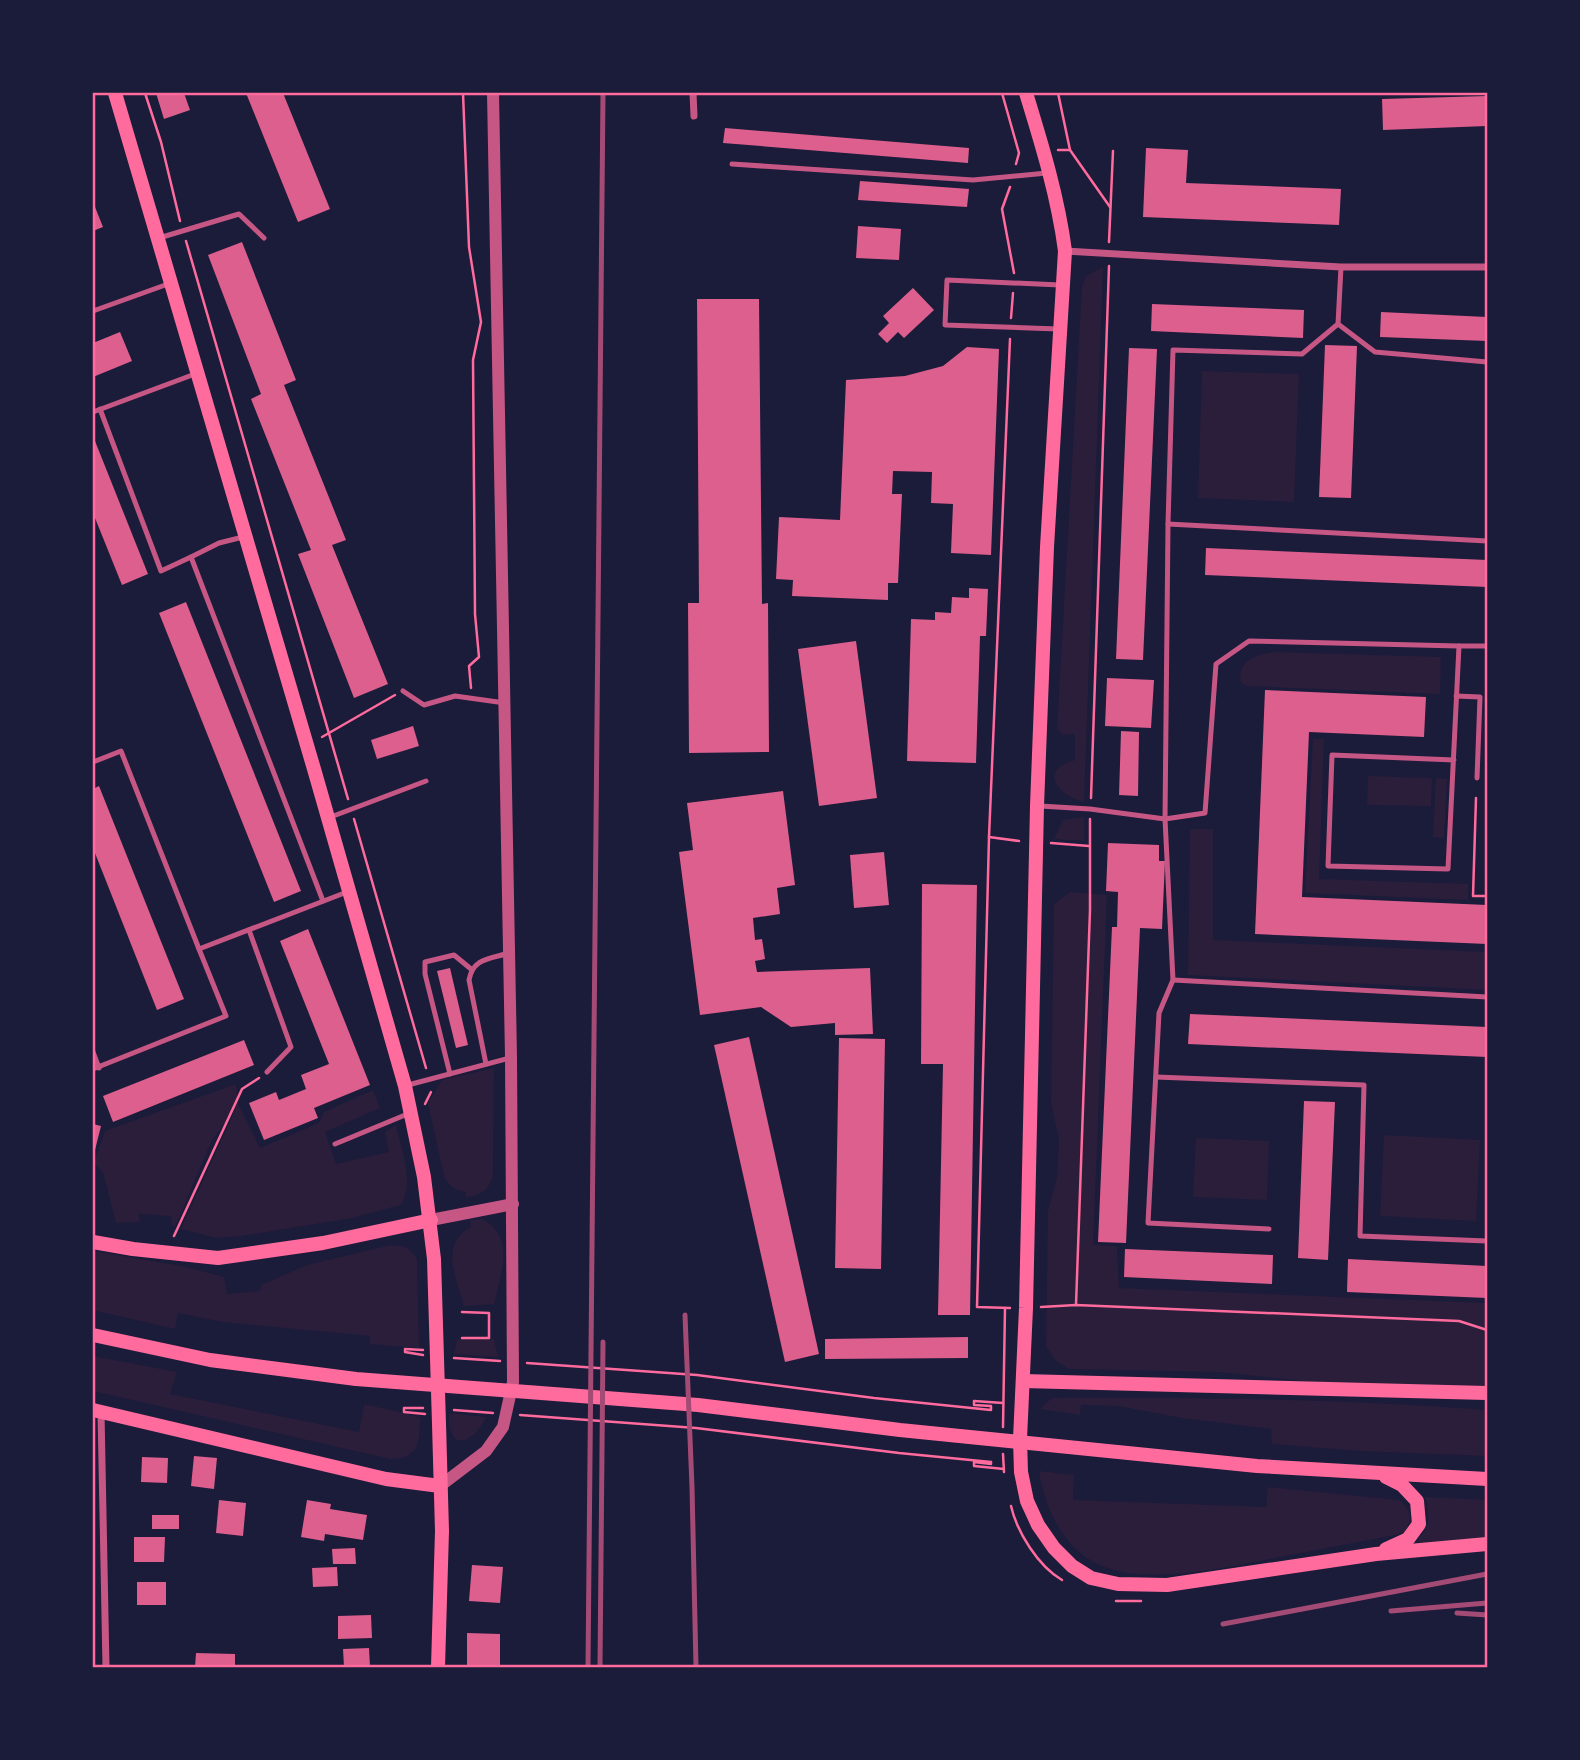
<svg xmlns="http://www.w3.org/2000/svg" width="1580" height="1760" font-family="'Exo 2',sans-serif">
  <rect width="100%" height="100%" fill="#1b1b3a"/>
  <!-- green -->
  <g fill="#2a1e3b">
    <path d="M1103 267 1084 802C1057 795 1038 770 1075 760V734L1063 735 1057 729 1082 287 1086 276Z"/>
    <path d="M1202 371 1299 374 1294 502 1198 498Z"/>
    <path d="M1274 652 1441 657 1440 694 1247 686 1241 683C1236 660 1256 655 1274 652Z"/>
    <path d="M1313 739H1324L1319 879 1468 884V900L1305 893Z"/>
    <path d="M1368 776 1432 778 1431 806 1367 805Z"/>
    <path d="M1436 778 1447 779 1444 838 1433 837Z"/>
    <path d="M1084 817V841L1054 839 1063 820Z"/>
    <path d="M1190 829H1213V940L1487 952V990L1188 975Z"/>
    <path d="M1070 892 1107 895 1093 1245 1117 1246 1119 1288 1487 1303V1388L1320 1383 1219 1372 1069 1369 1056 1361 1046 1346 1048 1211 1057 1177 1059 1140 1051 1102 1054 904Z"/>
    <path d="M494 1068 493 1177C488 1190 481 1196 466 1197V1192C454 1190 449 1186 444 1176L428 1103 442 1080Z"/>
    <path d="M236 1084 238 1104 260 1148 319 1123 324 1112 373 1090 380 1108 325 1132 336 1164 389 1152 385 1132 396 1125C401 1150 415 1182 401 1205L352 1218 241 1236 216 1238 181 1229 236 1108 212 1140 175 1227 171 1225 172 1216 139 1214V1222L116 1223 103 1173 94 1162 105 1131Z"/>
    <path d="M1384 1135 1480 1140 1476 1221 1380 1216Z"/>
    <path d="M1196 1138 1269 1141 1267 1200 1193 1197Z"/>
    <path d="M482 1219C516 1235 501 1276 494 1304L464 1306C456 1278 439 1244 471 1227L470 1220Z"/>
    <path d="M391 1245C405 1246 410 1247 417 1259L419 1348 370 1344V1336L223 1322 178 1313 175 1329 93 1310V1251L182 1266 224 1277 227 1294 260 1291 261 1285 307 1265Z"/>
    <path d="M489 1338 494 1339 498 1357 454 1354 457 1339Z"/>
    <path d="M93 1356 177 1372 170 1394 359 1432 364 1404 420 1417C420 1441 420 1459 390 1459L93 1391Z"/>
    <path d="M1052 1398C1197 1397 1343 1399 1487 1410V1456L1360 1451 1272 1444 1271 1429 1182 1418 1118 1406 1081 1405 1080 1415 1040 1409Z"/>
    <path d="M449 1413 486 1417C473 1445 447 1453 449 1413Z"/>
    <path d="M1039 1471 1074 1475 1073 1500 1266 1507 1268 1487 1399 1500C1412 1509 1413 1520 1404 1532L1395 1535C1359 1542 1322 1549 1285 1556 1233 1566 1150 1587 1100 1565 1064 1550 1044 1507 1039 1471Z"/>
    <path d="M1425 1497 1487 1500V1538L1421 1545 1418 1539C1432 1526 1429 1513 1425 1497Z"/>
  </g>
  <!-- building -->
  <g fill="#dd5f8e">
    <path d="M156 93H184L190 110 164 119Z"/>
    <path d="M246 93H283L330 209 298 222Z"/>
    <path d="M1487 96V126L1383 130 1382 99Z"/>
    <path d="M725 128 969 148 968 163 723 143Z"/>
    <path d="M1146 148 1188 150 1186 183 1341 189 1339 225 1143 217Z"/>
    <path d="M860 181 969 189 967 207 858 200Z"/>
    <path d="M93 202 103 227 93 231Z"/>
    <path d="M858 226 901 229 899 260 856 258Z"/>
    <path d="M242 242 296 380 284 385 346 540 332 545 388 684 354 698 298 554 311 550 251 399 261 394 208 255Z"/>
    <path d="M913 288 934 310 904 338 898 332 887 343 878 334 889 323 883 316Z"/>
    <path d="M697 299H759L762 604 768 603 769 752 689 753 688 603H699Z"/>
    <path d="M1152 304 1304 310 1303 338 1151 331Z"/>
    <path d="M1381 312 1487 317V341L1380 337Z"/>
    <path d="M120 332 132 361 93 377V343Z"/>
    <path d="M1325 345 1357 346 1351 498 1319 497Z"/>
    <path d="M967 347 999 349 991 555 951 553 953 504 931 503 932 472 893 471 892 494H902L898 583H888V600L792 596 793 580 776 579 779 517 840 520 846 380 905 376 943 366Z"/>
    <path d="M1129 348 1157 349 1143 660 1116 659Z"/>
    <path d="M93 436 148 574 122 585 93 513Z"/>
    <path d="M1206 548 1487 560V587L1205 575Z"/>
    <path d="M969 588 988 589 986 636H980L976 763 907 761 911 619 935 620V612L951 613 952 597 969 598Z"/>
    <path d="M186 602 301 891 274 902 159 613Z"/>
    <path d="M856 641 877 798 819 806 798 649Z"/>
    <path d="M1107 678 1154 680 1151 728 1105 726Z"/>
    <path d="M1265 690 1426 697 1424 737 1309 732 1302 897 1487 905V944L1255 934Z"/>
    <path d="M413 726 419 746 377 759 371 740Z"/>
    <path d="M1121 731 1139 732 1138 796 1119 795Z"/>
    <path d="M99 786 184 999 157 1010 93 848V789Z"/>
    <path d="M783 791 795 885 777 888 780 914 753 918 755 940 762 939 765 959 755 961 757 972 870 968 873 1034 835 1035V1023L791 1027 761 1007 700 1015 679 852 693 850 687 803Z"/>
    <path d="M1108 843 1159 845V861H1165L1162 929 1140 928 1126 1243 1098 1242 1112 927H1117L1118 892 1106 891Z"/>
    <path d="M884 852 889 905 854 908 850 855Z"/>
    <path d="M922 884 977 885 970 1315H938L943 1064H921Z"/>
    <path d="M308 929 370 1085 314 1108 318 1118 264 1140 249 1103 276 1092 279 1100 306 1089 301 1075 329 1064 280 941Z"/>
    <path d="M450 968 468 1045 456 1048 437 971Z"/>
    <path d="M1190 1014 1487 1027V1057L1188 1044Z"/>
    <path d="M749 1037 819 1354 785 1362 714 1045Z"/>
    <path d="M839 1038 885 1039 881 1269 835 1268Z"/>
    <path d="M244 1040 254 1065 113 1122 103 1096Z"/>
    <path d="M1304 1101 1335 1102 1328 1260 1298 1258Z"/>
    <path d="M93 1124 101 1126 94 1154 93 1153Z"/>
    <path d="M1125 1249 1273 1255 1272 1284 1124 1277Z"/>
    <path d="M1348 1259 1487 1266V1298L1347 1292Z"/>
    <path d="M968 1337V1358L825 1359V1339Z"/>
    <path d="M194 1456 217 1458 214 1489 191 1486Z"/>
    <path d="M142 1457 168 1458 167 1483 141 1482Z"/>
    <path d="M219 1500 246 1503 243 1536 216 1533Z"/>
    <path d="M307 1500 331 1504 330 1509 367 1515 363 1540 325 1534 324 1541 301 1537Z"/>
    <rect x="152" y="1515" width="27" height="14"/>
    <path d="M134 1537H165L164 1562H134Z"/>
    <path d="M355 1548 356 1564H333L332 1549Z"/>
    <path d="M472 1565 503 1567 500 1603 469 1601Z"/>
    <path d="M337 1567 338 1586 313 1587 312 1568Z"/>
    <rect x="137" y="1582" width="29" height="23"/>
    <path d="M371 1615 372 1638 338 1639V1616Z"/>
    <path d="M467 1633 500 1634V1667H467Z"/>
    <path d="M369 1648 370 1667H344L343 1649Z"/>
    <path d="M196 1653 235 1654V1667H195Z"/>
  </g>
  <g fill="none" stroke-linecap="round" stroke-linejoin="round">
    <!-- path -->
    <g stroke="#ff6b9d" stroke-width="2.5">
      <path d="M145 93 161 142 180 221"/>
      <path d="M463 93 469 247 481 322 473 360 475 614 479 657 469 666 471 688"/>
      <path d="M1002 93 1019 153 1016 164"/>
      <path d="M1058 93 1070 150H1058"/>
      <path d="M1070 150 1110 207"/>
      <path d="M1010 187 1002 209 1014 273"/>
      <path d="M186 241 348 799"/>
      <path d="M1109 242 1113 151"/>
      <path d="M1011 318 1013 293"/>
      <path d="M322 737 395 695"/>
      <path d="M1091 798 1109 266"/>
      <path d="M1476 798 1473 896H1487"/>
      <path d="M354 819 426 1068"/>
      <path d="M989 837 1019 841"/>
      <path d="M1051 843 1089 846"/>
      <path d="M425 1104 431 1092"/>
      <path d="M174 1236 242 1089 259 1078"/>
      <path d="M1076 1305 1090 910V819"/>
      <path d="M1041 1307 1076 1305 1459 1321 1487 1330"/>
      <path d="M1010 1308 977 1307 989 837 1010 339"/>
      <path d="M462 1312 489 1313V1338H462"/>
      <path d="M423 1355 405 1352V1349L423 1350"/>
      <path d="M454 1358 500 1361"/>
      <path d="M527 1363 697 1375 874 1398 991 1410"/>
      <path d="M423 1408H404V1412L425 1414"/>
      <path d="M991 1409V1406L974 1405V1401L1003 1403"/>
      <path d="M454 1410 493 1413"/>
      <path d="M520 1415 696 1428 899 1453 991 1462"/>
      <path d="M1003 1427 1005 1308"/>
      <path d="M1003 1454 1004 1472"/>
      <path d="M991 1462V1464L974 1462V1466L1004 1469"/>
      <path d="M1011 1506C1017 1532 1038 1566 1062 1580"/>
      <path d="M1116 1601H1141"/>
    </g>
    <!-- service -->
    <g stroke="#c65784" stroke-width="5">
      <path d="M732 164 973 180 1047 173"/>
      <path d="M159 238 239 214 264 238"/>
      <path d="M93 311 168 284"/>
      <path d="M1338 324 1375 352 1487 362"/>
      <path d="M1058 329 945 325 947 280 1060 285"/>
      <path d="M100 409 161 571 191 557"/>
      <path d="M93 412 195 374"/>
      <path d="M1168 524 1487 541"/>
      <path d="M243 537 219 543 191 557 323 901"/>
      <path d="M1459 646H1487"/>
      <path d="M403 691 424 705 455 696 505 703"/>
      <path d="M1456 696 1480 697 1477 778"/>
      <path d="M93 762 121 751 199 949"/>
      <path d="M1040 806 1090 809 1165 819 1205 813 1216 664 1249 641 1459 646 1448 869 1328 866 1332 755 1454 760"/>
      <path d="M328 818 426 781"/>
      <path d="M249 930 291 1047 267 1072"/>
      <path d="M1173 980 1487 997"/>
      <path d="M93 1052 99 1068"/>
      <path d="M486 1064 469 980C473 958 490 959 509 953"/>
      <path d="M93 1069 226 1016 199 949 347 892"/>
      <path d="M450 1074 425 974V962L454 955 471 969"/>
      <path d="M1156 1077 1364 1085 1360 1236 1487 1241"/>
      <path d="M408 1085 510 1058"/>
      <path d="M335 1144 410 1113"/>
      <path d="M1269 1229 1148 1223 1159 1013 1173 980 1165 819 1168 524 1173 350 1302 354 1338 324 1341 267"/>
    </g>
    <!-- minor -->
    <g stroke="#c65784" stroke-width="7">
      <path d="M693 93 694 116"/>
      <path d="M1065 251 1341 267H1487"/>
      <path d="M101 1412 106 1667"/>
    </g>
    <!-- tertiary -->
    <g stroke="#c65784" stroke-width="12">
      <path d="M431 1220 513 1204"/>
      <path d="M440 1486 486 1451 503 1427 513 1382 511 1057 493 93"/>
    </g>
    <!-- secondary -->
    <g stroke="#ff6b9d" stroke-width="14">
      <path d="M115 93 314 769 405 1086 424 1177 434 1259 439 1424 442 1531 438 1667"/>
      <path d="M1026 93C1042 145 1058 197 1065 251L1047 547 1037 806 1026 1308 1020 1439 1021 1472 1027 1501 1038 1525 1054 1548 1072 1566 1091 1578 1118 1584 1167 1585 1376 1554 1487 1544"/>
      <path d="M93 1242 133 1249 218 1258 323 1243 431 1220"/>
      <path d="M93 1335 210 1360 356 1379 698 1405 900 1430 1257 1466 1487 1479"/>
      <path d="M1023 1381 1487 1393"/>
      <path d="M93 1410 386 1479 440 1486"/>
      <path d="M1386 1477 1402 1485 1417 1501 1419 1524 1408 1539 1386 1549"/>
    </g>
    <!-- rail -->
    <g stroke="#a44b75" stroke-width="5">
      <path d="M685 1315 692 1487 696 1667"/>
      <path d="M1391 1611 1487 1603"/>
      <path d="M1457 1613 1487 1615"/>
      <path d="M1223 1624 1487 1574"/>
      <path d="M588 1667 603 93"/>
      <path d="M600 1667 603 1342"/>
    </g>
  </g>
  <!-- border -->
  <rect width="1580" height="1760" fill="none" stroke="#1b1b3a" stroke-width="189"/>
  <rect x="94" y="94" width="1392" height="1572" fill="none" stroke="#ff6b9d" stroke-width="2.5"/>
</svg>
